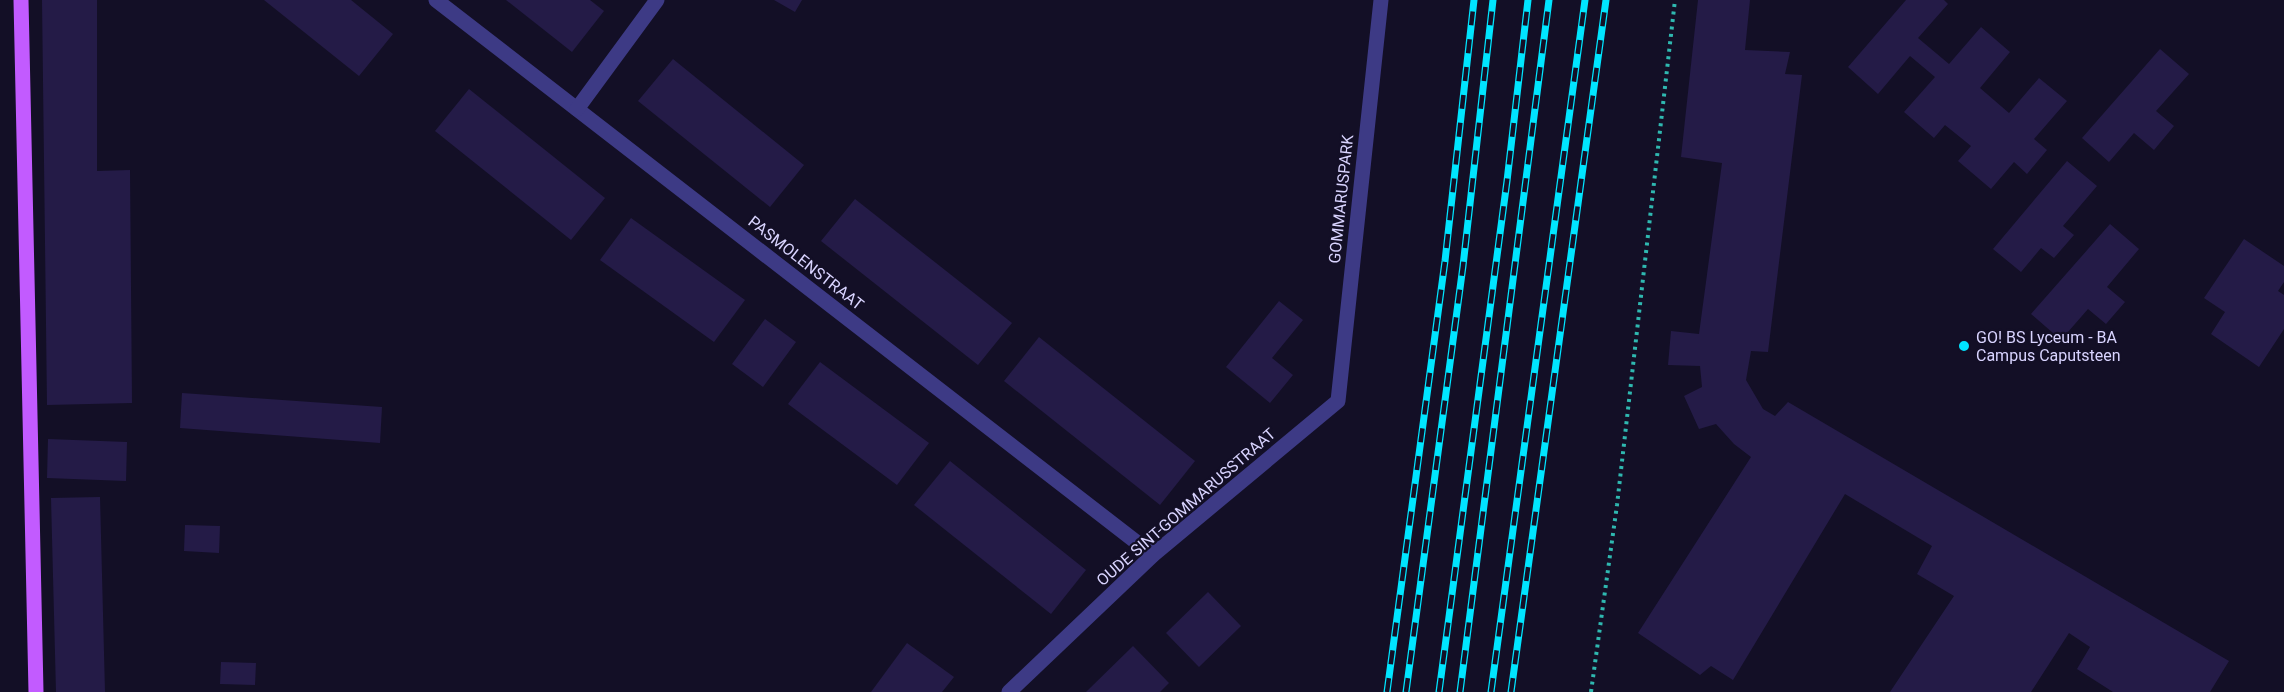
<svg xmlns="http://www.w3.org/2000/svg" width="2284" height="692" font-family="Roboto,sans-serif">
  <rect width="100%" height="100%" fill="#130f26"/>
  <!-- building -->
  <g fill="#241b47">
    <path d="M42 0H97V171L130 170 132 403 47 405Z"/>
    <path d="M264 0H351L393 34 359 76Z"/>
    <path d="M506 0H590L604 11 572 52Z"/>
    <path d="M774 0H802L795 12Z"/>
    <path d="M1698 0H1750L1745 50 1790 52 1785 74 1802 75 1768 352 1751 351 1746 380 1763 409 1775 416 1788 402 2229 661 2210 692H2113L2077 669 2090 647 2069 633 2031 692H1890L1954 596 1917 574 1932 546 1845 494 1733 680 1711 666 1700 675 1638 633 1751 457 1734 444 1716 424 1699 429 1684 396 1702 387 1700 366 1668 365 1671 331 1699 334 1722 163 1681 157Z"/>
    <path d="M1906 0H1944L1948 4 1918 38 1949 64 1981 27 2010 52 1980 88 2009 113 2039 78 2067 101 2034 139 2047 150 2027 174 2014 162 1991 189 1958 161 1971 146 1945 125 1934 138 1904 112 1935 77 1910 56 1878 94 1848 67Z"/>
    <path d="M2160 49 2189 74 2156 111 2174 126 2154 150 2134 133 2109 162 2082 138Z"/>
    <path d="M673 59 804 165 770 207 638 101Z"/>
    <path d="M469 89 605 198 571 240 435 131Z"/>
    <path d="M2067 161 2097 186 2063 226 2074 235 2054 258 2041 248 2021 272 1993 249Z"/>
    <path d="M855 199 1012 323 978 365 821 241Z"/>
    <path d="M631 218 745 300 714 342 600 260Z"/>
    <path d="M2110 224 2139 249 2107 287 2125 302 2106 324 2088 309 2061 340 2031 314Z"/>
    <path d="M2244 239 2284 266V282L2278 291 2284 295V329L2259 367 2211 334 2225 312 2204 298Z"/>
    <path d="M1279 301 1303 320 1272 358 1293 375 1270 403 1226 367Z"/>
    <path d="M765 319 796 342 763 387 732 364Z"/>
    <path d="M1039 337 1195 461 1160 505 1004 381Z"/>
    <path d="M820 362 929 443 897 485 788 404Z"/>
    <path d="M182 393 382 407 380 443 180 428Z"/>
    <path d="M48 439 127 442 126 481 47 478Z"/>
    <path d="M950 461 1086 570 1051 614 914 505Z"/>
    <path d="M100 497 105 692H56L51 498Z"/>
    <path d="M185 525 220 526 219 553 184 551Z"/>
    <path d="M1208 592 1241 626 1199 667 1166 633Z"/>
    <path d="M907 643 954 677 942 692H871Z"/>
    <path d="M1133 646 1169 683 1160 692H1086Z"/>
    <path d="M221 662 256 663 255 685 220 684Z"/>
  </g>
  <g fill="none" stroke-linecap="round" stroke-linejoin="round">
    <!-- path -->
    <path stroke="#2fb8b0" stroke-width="4" stroke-dasharray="3 4.5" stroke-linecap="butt" d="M1591 692 1617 505 1675 0"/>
    <!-- minor -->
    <g stroke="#3d3a85" stroke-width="15">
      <path d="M436 0 1153 555"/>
      <path d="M577 109 657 0"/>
      <path d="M1009 692 1153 555 1338 401 1381 0"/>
    </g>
    <!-- major -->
    <path stroke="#c25bff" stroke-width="15" d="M21 0 36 692"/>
    <!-- rail casing -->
    <g stroke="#00e5ff" stroke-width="7">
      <g id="rail">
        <path d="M1387 692 1445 261 1474 0"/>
        <path d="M1406 692 1463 266 1493 0"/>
        <path d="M1439 692 1507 181 1528 0"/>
        <path d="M1460 692 1549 0"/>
        <path d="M1491 692 1585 0"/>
        <path d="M1511 692 1606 0"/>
      </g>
    </g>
    <!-- rail -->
    <use href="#rail" stroke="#130f26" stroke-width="4.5" stroke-dasharray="14" stroke-linecap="butt"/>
  </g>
  <!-- markers -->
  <circle fill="#00e5ff" stroke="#130f26" stroke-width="2" cx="1964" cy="346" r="6"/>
  <g text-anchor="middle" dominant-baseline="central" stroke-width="4.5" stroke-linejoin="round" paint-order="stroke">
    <!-- street labels -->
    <g font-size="16" fill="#d9d4ff" stroke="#130f26">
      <text transform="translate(1341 199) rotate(-84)">GOMMARUSPARK</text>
      <text transform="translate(806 263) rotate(38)">PASMOLENSTRAAT</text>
      <text transform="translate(1186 507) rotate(-41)">OUDE SINT-GOMMARUSSTRAAT</text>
    </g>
    <!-- poi labels -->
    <g font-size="16" fill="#d9d4ff" stroke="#130f26" text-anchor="start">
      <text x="1976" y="337">GO! BS Lyceum - BA<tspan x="1976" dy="18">Campus Caputsteen</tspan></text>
    </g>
  </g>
</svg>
